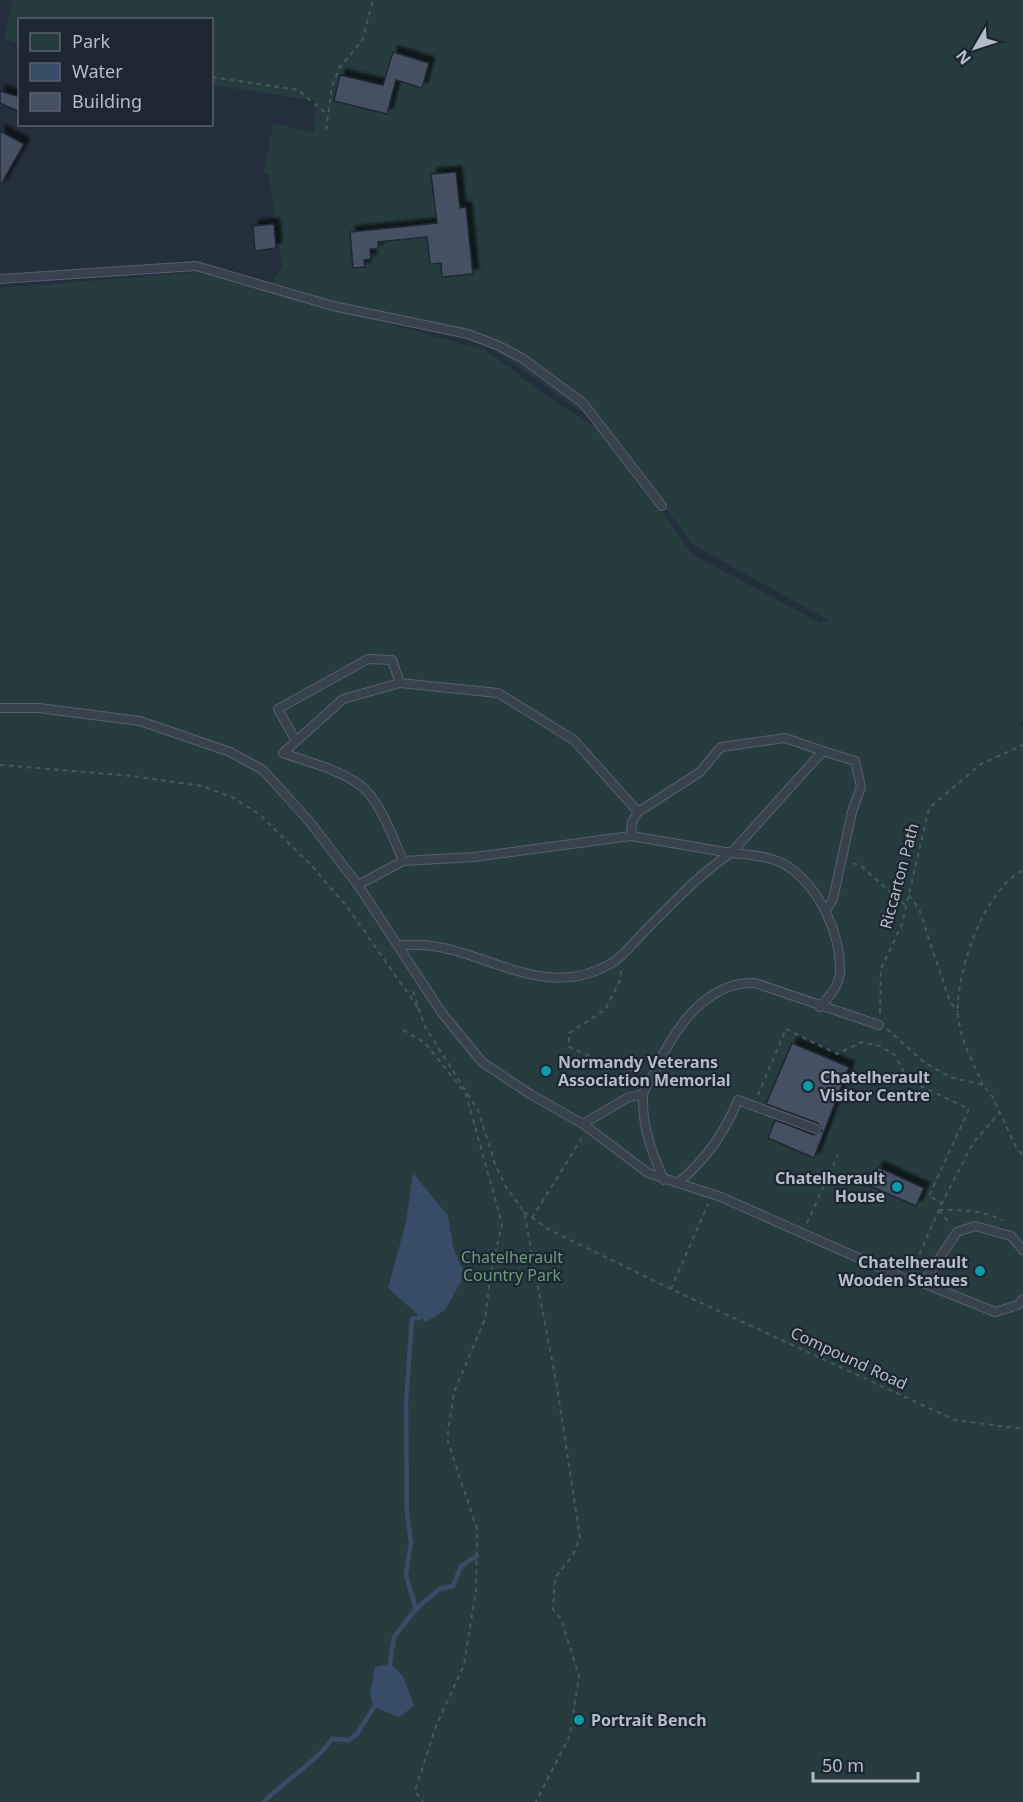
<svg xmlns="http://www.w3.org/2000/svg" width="1023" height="1802" font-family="'Noto Sans',sans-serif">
  <defs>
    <filter id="shadow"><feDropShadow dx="5.5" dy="-5.5" stdDeviation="1.5" flood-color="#0009"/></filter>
  </defs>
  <rect width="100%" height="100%" fill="#242f3e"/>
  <!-- green -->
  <path fill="#263c3f" d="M13 0H1023V721L1016 726 1023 725V1802H0V288L197 272 485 350 558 404 606 433 692 554 820 623 828 620 692 544 612 434 489 346 271 286 282 265 269 175 264 173 273 123 314 133 316 101 212 85V20H20L19 44 4 39Z"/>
  <!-- water -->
  <g fill="#394c67">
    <path d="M413 1173 448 1216 454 1251 465 1274 445 1310 426 1322 388 1288 406 1222Z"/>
    <path d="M390 1664 403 1676 414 1706 399 1717 374 1707 370 1695 375 1667Z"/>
  </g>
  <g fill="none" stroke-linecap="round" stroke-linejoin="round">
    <!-- stream -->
    <g stroke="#394c67" stroke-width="4.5">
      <path d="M416 1609 439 1589 453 1586 461 1566 477 1556"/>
      <path d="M390 1664 394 1637 416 1609 406 1575 411 1542 407 1515 406 1403 412 1319 419 1318"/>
      <path d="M264 1802C285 1779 314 1765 332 1739L349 1740 357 1734 374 1707"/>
    </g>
  </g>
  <!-- building -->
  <g fill="#455162" stroke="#1f2835" stroke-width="1.5" filter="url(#shadow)">
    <path d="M393 52 429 63 422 88 396 80 387 114 334 101 340 75 383 85Z"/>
    <path d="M0 91 20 97V112L0 103Z"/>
    <path d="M0 131 24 144 0 186Z"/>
    <path d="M456 172 460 208 466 207 473 274 442 277 441 263 430 264 427 237 378 242V249H370L371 259 364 260 365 267 353 268 350 232 437 223 431 174Z"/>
    <path d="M274 224 276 248 255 251 253 226Z"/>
    <path d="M792 1043 849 1067 814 1158 768 1138 775 1120 814 1135 822 1131 818 1123 766 1104Z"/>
    <path d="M878 1167 924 1188 916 1206 870 1186Z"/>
  </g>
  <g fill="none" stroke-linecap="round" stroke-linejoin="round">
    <!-- lane casing -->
    <g stroke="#565f6c" stroke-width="10">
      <g id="lane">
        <path d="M0 279 196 266 333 306 468 334 499 346 522 358 583 403 662 506"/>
        <path d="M0 708H39L140 721 230 752 263 770 309 821 358 885 442 1013 482 1062 530 1094 583 1124 648 1173 721 1197 908 1280 923 1283 995 1312 1018 1305 1023 1299"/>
        <path d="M296 741 278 709 368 659 392 660 400 683"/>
        <path d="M823 751 855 761 861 787 852 812 833 899 826 911"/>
        <path d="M638 812 700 772 721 747 785 738 823 751 731 853"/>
        <path d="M731 853C751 855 772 856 789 867 820 889 841 934 840 972 839 986 829 997 820 1007"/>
        <path d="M403 861C393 838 380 800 360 785 339 769 307 762 283 753L343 699 400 683 498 693 574 740 638 812 632 822 631 836"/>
        <path d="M358 885 403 861 474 857 631 836 731 853C698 875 672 904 643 933 633 943 623 957 610 964 535 1007 471 934 398 946"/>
        <path d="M583 1124 627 1098 643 1094"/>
        <path d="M664 1180C652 1153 642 1127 643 1096 644 1088 651 1079 655 1071 673 1031 705 981 755 983L879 1025"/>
        <path d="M678 1183C706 1159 724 1134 738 1100L816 1129"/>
        <path d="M923 1283 957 1232 975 1226 1011 1236 1023 1250"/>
      </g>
    </g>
    <!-- path -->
    <g stroke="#44595c" stroke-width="2" stroke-dasharray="4.5 4.5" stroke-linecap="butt">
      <path d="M212 77 298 90 328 115"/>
      <path d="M326 130 332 86 340 67 362 41 373 0"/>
      <path d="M0 765 132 776 202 786 232 797 259 814 311 865 348 908 419 1009"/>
      <path d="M853 863 861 866 906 906"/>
      <path d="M909 895 919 909 950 1002 958 1012"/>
      <path d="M621 971 620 981 605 1010 569 1033V1047L614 1066 642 1073"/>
      <path d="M413 991 425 1027 478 1110 495 1164 506 1187 524 1212 557 1387 580 1537 573 1555 555 1578 553 1609 561 1619 579 1676 570 1735 536 1802"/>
      <path d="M880 1013 881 969 902 924 929 808 981 764 1023 745"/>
      <path d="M887 1029 925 1063 950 1077 983 1085 992 1096 1016 1147 1023 1156"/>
      <path d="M403 1030 425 1043 466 1094 502 1224 491 1272 485 1319 454 1392 447 1439 477 1529 476 1590 464 1665 436 1726 415 1791 423 1802"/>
      <path d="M983 1085C974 1064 960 1040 958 1016 955 974 983 891 1023 870"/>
      <path d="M758 1095 786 1029 837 1054 862 1042 880 1046 895 1055 908 1080 969 1109 929 1196 942 1203"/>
      <path d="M939 1210C960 1210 985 1210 1003 1221"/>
      <path d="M939 1210 950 1224"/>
      <path d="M524 1212 550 1230 671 1289 955 1420 1023 1429"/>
      <path d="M532 1218 583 1136"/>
      <path d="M807 1223 838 1155"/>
      <path d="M912 1271 942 1203 973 1143 1000 1112"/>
      <path d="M671 1289 708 1204"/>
    </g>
    <!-- lane -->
    <use href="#lane" stroke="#38414e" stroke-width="8"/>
  </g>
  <!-- markers -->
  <g fill="#0f9aa8" stroke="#1d2633" stroke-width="2">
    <circle cx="546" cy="1071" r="6"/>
    <circle cx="808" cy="1086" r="6"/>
    <circle cx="897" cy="1187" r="6"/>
    <circle cx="980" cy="1271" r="6"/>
    <circle cx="579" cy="1720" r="6"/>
  </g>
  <g text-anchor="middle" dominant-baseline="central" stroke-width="4.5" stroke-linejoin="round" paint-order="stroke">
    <!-- street labels -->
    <g font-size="16" fill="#b4bcc9" stroke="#1d2633">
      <text transform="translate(899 876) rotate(-75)">Riccarton Path</text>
      <text transform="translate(849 1358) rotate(25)">Compound Road</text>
    </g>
    <!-- poi labels -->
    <g font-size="16" font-weight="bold" fill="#b4bcc9" stroke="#1d2633" text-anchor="start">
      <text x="558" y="1062">Normandy Veterans<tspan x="558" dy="18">Association Memorial</tspan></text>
      <text x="820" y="1077">Chatelherault<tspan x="820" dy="18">Visitor Centre</tspan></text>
      <text x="885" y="1178" text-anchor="end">Chatelherault<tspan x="885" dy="18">House</tspan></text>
      <text x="968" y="1262" text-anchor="end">Chatelherault<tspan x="968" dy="18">Wooden Statues</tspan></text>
      <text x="591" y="1720">Portrait Bench</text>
    </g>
    <!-- park labels -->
    <g font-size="16" fill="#6b9a76" stroke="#1d2633">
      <text x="512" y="1257">Chatelherault<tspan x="512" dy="18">Country Park</tspan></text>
    </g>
  </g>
  <!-- legend -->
  <rect x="18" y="18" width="195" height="108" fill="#1d2633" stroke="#59626f" stroke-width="1.5"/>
  <rect x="30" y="33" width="30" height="18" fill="#263c3f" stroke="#59626f" stroke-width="1.5"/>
  <text x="72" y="48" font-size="18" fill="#b4bcc9">Park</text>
  <rect x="30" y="63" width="30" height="18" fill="#394c67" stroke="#59626f" stroke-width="1.5"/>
  <text x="72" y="78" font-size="18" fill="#b4bcc9">Water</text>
  <rect x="30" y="93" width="30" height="18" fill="#455162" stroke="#59626f" stroke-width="1.5"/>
  <text x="72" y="108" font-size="18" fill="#b4bcc9">Building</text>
  <!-- north arrow -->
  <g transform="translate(975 48) rotate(231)" stroke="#1d2633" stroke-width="4.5" paint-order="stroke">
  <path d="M0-4.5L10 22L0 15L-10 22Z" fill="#b4bcc9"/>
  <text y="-9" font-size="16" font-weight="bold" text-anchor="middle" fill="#b4bcc9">N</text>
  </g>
  <!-- scale -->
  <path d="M813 1772v9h105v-9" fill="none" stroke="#b4bcc9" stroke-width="3"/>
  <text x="822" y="1772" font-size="18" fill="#b4bcc9" stroke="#1d2633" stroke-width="4.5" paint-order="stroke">50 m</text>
</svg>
